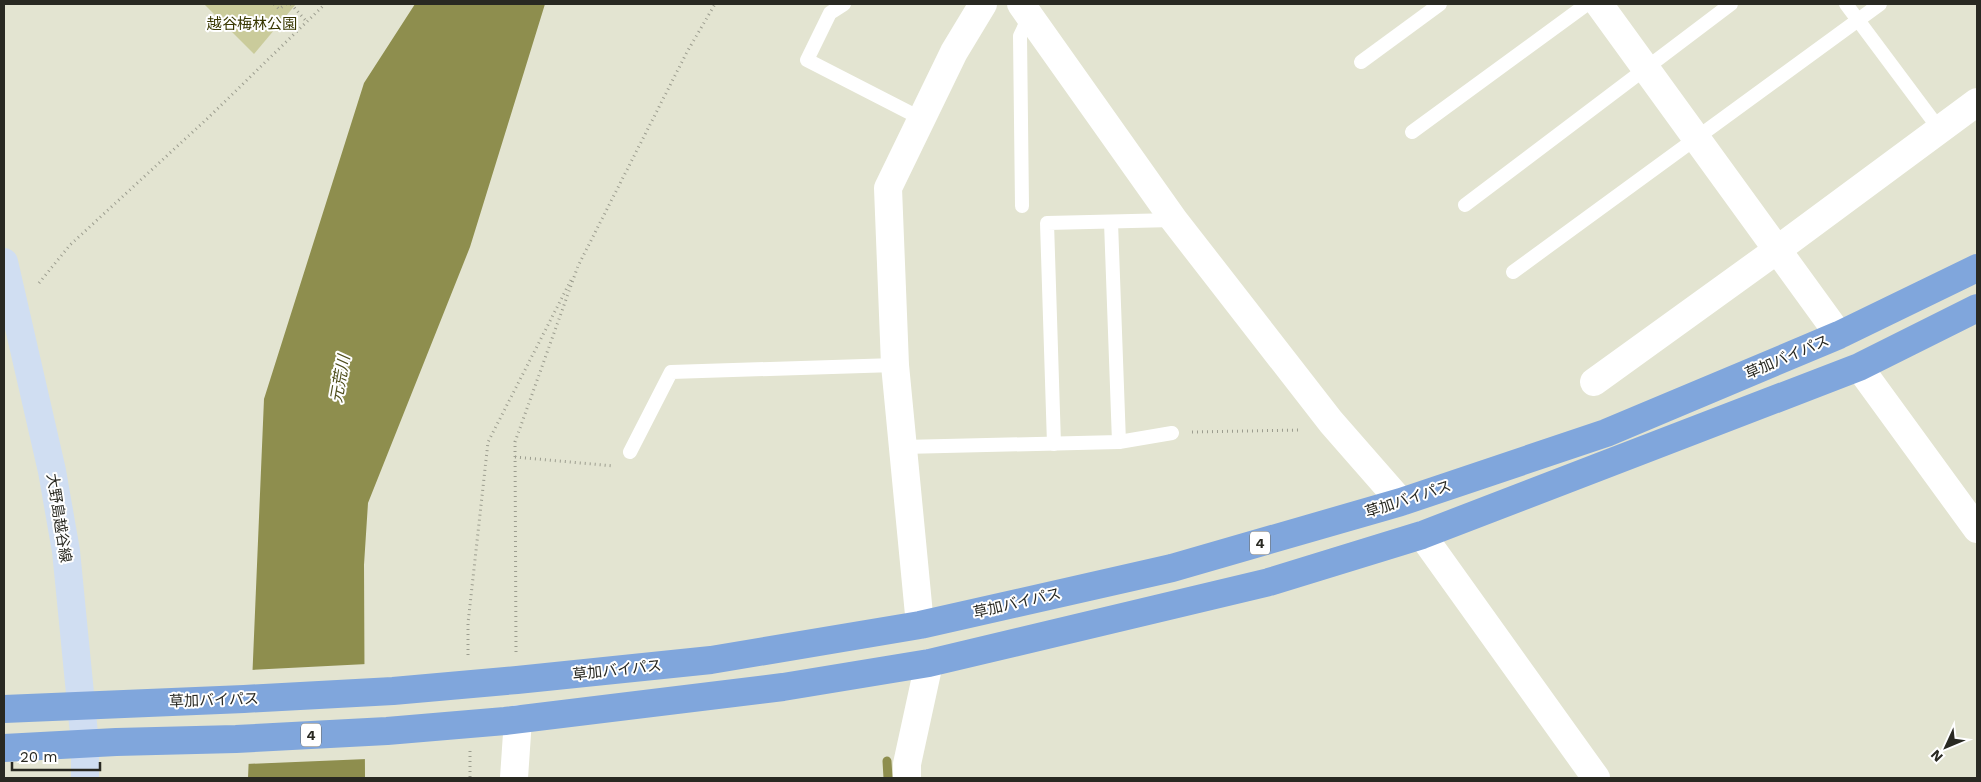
<svg xmlns="http://www.w3.org/2000/svg" width="1981" height="782" font-family="'Work Sans','Noto Sans JP',sans-serif">
  <rect width="100%" height="100%" fill="#e3e4d1"/>
  <!-- green -->
  <path fill="#cacb9b" d="M204 4H296L254 54Z"/>
  <!-- water -->
  <path fill="#8e8e4e" d="M415 4H545L470 247 368 503 364 565 365 778H248L264 399 364 83Z"/>
  <!-- pier -->
  <path fill="#e3e4d1" d="M367 664V759L246 764 250 670Z"/>
  <g fill="none" stroke-linecap="round" stroke-linejoin="round">
    <!-- stream -->
    <path stroke="#8e8e4e" stroke-width="9" d="M887 761 888 778"/>
    <!-- path -->
    <g stroke="#9c9d8f" stroke-width="3" stroke-dasharray="1 4" stroke-linecap="butt">
      <path d="M274 4 279 9 286 4"/>
      <path d="M291 4 307 22"/>
      <path d="M39 283 70 245 209 117 325 4"/>
      <path d="M1192 432 1301 430"/>
      <path d="M515 457 614 466"/>
      <path d="M516 652 515 442 578 266 687 52 715 4"/>
      <path d="M468 655V623L488 442 571 280"/>
      <path d="M470 751V778"/>
    </g>
    <!-- service -->
    <g stroke="#fff" stroke-width="14">
      <path d="M844 4 830 13 807 60 922 119"/>
      <path d="M1846 4 1940 130"/>
      <path d="M1361 62 1440 4"/>
      <path d="M1412 132 1587 4"/>
      <path d="M1465 205 1731 4"/>
      <path d="M1022 206 1020 36 1030 15"/>
      <path d="M1111 222 1119 442"/>
      <path d="M1513 272 1880 4"/>
      <path d="M1054 444 1047 223 1174 220"/>
      <path d="M903 447 1119 442 1172 433"/>
      <path d="M630 452 671 372 895 365"/>
    </g>
    <!-- minor -->
    <g stroke="#fff" stroke-width="28">
      <path d="M1021 4 1174 220 1331 422 1401 502"/>
      <path d="M1599 4 1839 335"/>
      <path d="M1859 367 1977 529"/>
      <path d="M1594 382 1777 250 1977 102"/>
      <path d="M1422 535 1596 778"/>
      <path d="M920 625 895 365 888 188 954 52 983 4"/>
      <path d="M514 778 518 719"/>
      <path d="M907 778V764L929 663"/>
    </g>
    <!-- secondary -->
    <path stroke="#d0def2" stroke-width="28" d="M4 262 52 471 66 551 85 744V778"/>
    <!-- trunk -->
    <g stroke="#80a6dc" stroke-width="28">
      <path d="M4 709 244 699 393 691 517 680 711 660 920 625 1172 568 1401 502 1606 433 1839 335 1977 268"/>
      <path d="M4 748 116 742 236 739 387 731 505 721 783 687 929 663 1269 582 1422 535 1859 367 1977 308"/>
    </g>
  </g>
  <g text-anchor="middle" dominant-baseline="central" stroke-width="4" stroke-linejoin="round" paint-order="stroke">
    <!-- shield labels -->
    <g fill="#fff" stroke="#696964" stroke-width="1">
      <rect x="1250" y="531.5" width="20" height="23" rx="4"/>
      <rect x="301" y="723.5" width="20" height="23" rx="4"/>
    </g>
    <g font-size="14" font-weight="bold" fill="#292922">
      <text x="1260" y="543">4</text>
      <text x="311" y="735">4</text>
    </g>
    <!-- park labels -->
    <g font-size="15" fill="#383701" stroke="#fff">
      <text x="252" y="24">越谷梅林公園</text>
    </g>
    <!-- street labels -->
    <g font-size="15" fill="#292922" stroke="#fff">
      <text transform="translate(1787 357) rotate(-23)">草加バイパス</text>
      <text transform="translate(1408 499) rotate(-18)">草加バイパス</text>
      <text transform="translate(59 518) rotate(81)">大野島越谷線</text>
      <text transform="translate(1017 603) rotate(-13)">草加バイパス</text>
      <text transform="translate(617 670) rotate(-6)">草加バイパス</text>
      <text transform="translate(214 700) rotate(-2)">草加バイパス</text>
    </g>
    <!-- water labels -->
    <g font-size="16" font-style="italic" fill="#4f4e1c" stroke="#fff">
      <text transform="translate(340 379) rotate(-80)">元荒川</text>
    </g>
  </g>
  <!-- border -->
  <rect width="1981" height="782" fill="none" stroke="#292922" stroke-width="10"/>
  <!-- north arrow -->
  <g transform="translate(1946 747) rotate(226)" stroke="#ffffff" stroke-width="4" paint-order="stroke">
  <path d="M0-4L9 19L0 12L-9 19Z" fill="#292922"/>
  <text y="-8" font-size="14" font-weight="bold" text-anchor="middle" fill="#292922">N</text>
  </g>
  <!-- scale -->
  <path d="M12 762v8h88v-8" fill="none" stroke="#292922" stroke-width="2.5"/>
  <text x="20" y="762" font-size="15" fill="#292922" stroke="#ffffff" stroke-width="4" paint-order="stroke">20 m</text>
</svg>
